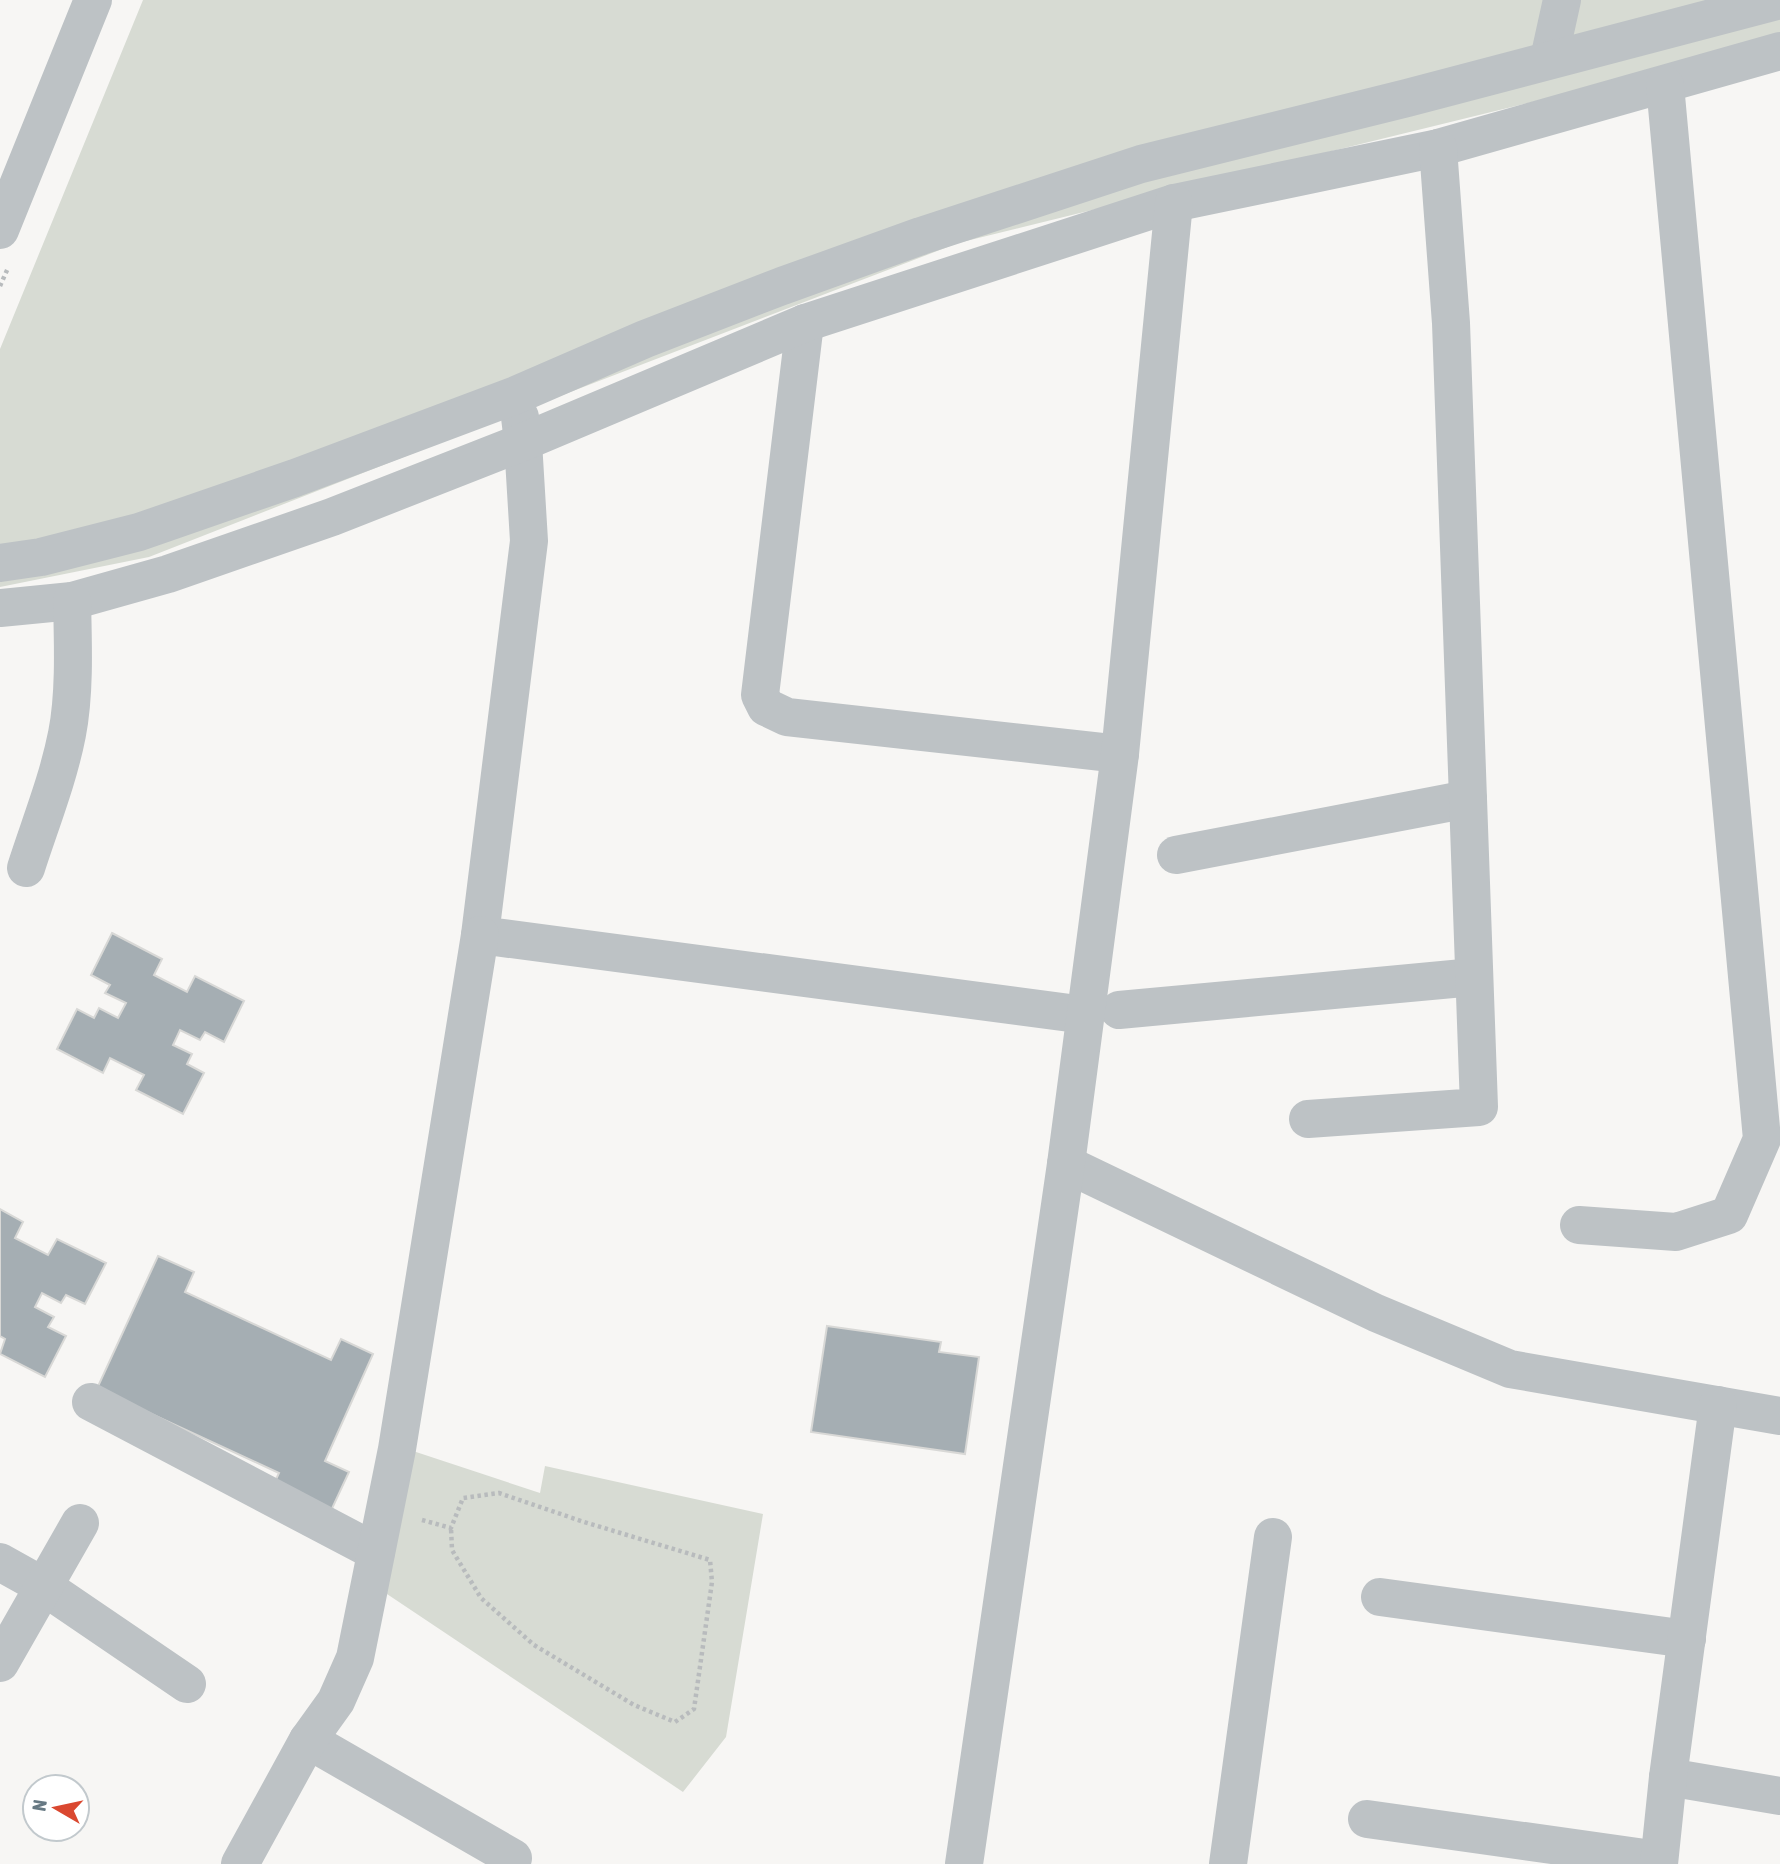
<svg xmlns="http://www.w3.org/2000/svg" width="1780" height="1864" font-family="'Asap Condensed',sans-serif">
  <rect width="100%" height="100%" fill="#f7f6f4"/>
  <!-- green -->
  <g fill="#d7dbd3">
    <path d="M143 0H1780V41L958 243 508 416 149 557 0 587V349Z"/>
    <path d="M413 1451 540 1493 545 1466 763 1514 726 1737 683 1792 378 1588Z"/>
  </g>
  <!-- building -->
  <g fill="#a5aeb3" stroke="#d8d8d6" stroke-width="2">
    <path d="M112 933 162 959 154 975 187 992 195 976 244 1001 224 1042 205 1032 200 1040 180 1030 173 1045 192 1054 187 1064 204 1073 183 1114 136 1090 144 1075 110 1058 103 1073 57 1049 77 1009 94 1018 99 1008 118 1018 126 1003 105 993 110 985 91 975Z"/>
    <path d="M0 1209 23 1222 15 1238 48 1255 57 1239 106 1263 85 1304 66 1295 61 1303 42 1293 35 1307 54 1317 48 1327 66 1336 45 1377 0 1354 5 1339 0 1336Z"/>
    <path d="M158 1256 194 1272 185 1292 331 1360 341 1339 373 1354 325 1461 349 1472 329 1515 272 1488 279 1473 132 1405 94 1395Z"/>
    <path d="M827 1326 941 1342 939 1352 979 1357 965 1454 811 1432Z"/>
  </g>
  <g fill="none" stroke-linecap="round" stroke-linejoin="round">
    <!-- path -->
    <g stroke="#b8bbbd" stroke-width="4.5" stroke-dasharray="3.5 3.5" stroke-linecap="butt">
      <path d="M0 286 8 268"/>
      <path d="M422 1520 451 1528 463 1498 499 1493 584 1522 710 1560 712 1582 694 1709 675 1722 634 1705 534 1645 481 1598 452 1550 451 1528"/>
    </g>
    <!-- minor -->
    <g stroke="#bdc2c5" stroke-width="38">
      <path d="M1549 59 1562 0"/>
      <path d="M0 230 93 0"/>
      <path d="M805 323 760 695 766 707 787 717 1120 754"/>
      <path d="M520 417 523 442 529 541 480 935 1085 1015"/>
      <path d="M0 563 41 557 139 532 295 478 516 395 645 339 782 286 921 236 1141 164 1407 98 1780 0"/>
      <path d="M0 608 72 601 168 574 332 517 523 442 805 323 1174 203 1438 148 1780 51"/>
      <path d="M1176 855 1468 799"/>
      <path d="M26 868C40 824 58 780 67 734 75 694 73 642 72 601"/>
      <path d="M1119 1010 1474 977"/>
      <path d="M1308 1119 1479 1107 1451 323 1438 148"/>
      <path d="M1066 1164 1376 1313 1510 1369 1780 1416"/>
      <path d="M1579 1225 1676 1232 1729 1215 1762 1139 1665 85"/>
      <path d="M91 1402 376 1552"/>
      <path d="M0 1562 43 1586 187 1684"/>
      <path d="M1380 1597 1687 1639"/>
      <path d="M0 1663 80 1523"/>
      <path d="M308 1740 513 1858"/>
      <path d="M1668 1777 1780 1796"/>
      <path d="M1367 1819 1659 1860"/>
      <path d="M240 1864 308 1740 336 1701 355 1658 397 1449 480 935"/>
      <path d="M964 1864 1066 1164 1120 754 1174 203"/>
      <path d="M1228 1864 1273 1537"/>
      <path d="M1659 1864 1668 1777 1718 1405"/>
    </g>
  </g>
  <!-- north arrow -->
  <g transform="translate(56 1808) rotate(279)"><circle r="33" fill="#ffffff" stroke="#c2c9cd" stroke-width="2"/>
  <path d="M0-5L12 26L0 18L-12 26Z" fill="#da4830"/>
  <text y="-10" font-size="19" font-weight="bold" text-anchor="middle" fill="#677983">N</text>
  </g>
</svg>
